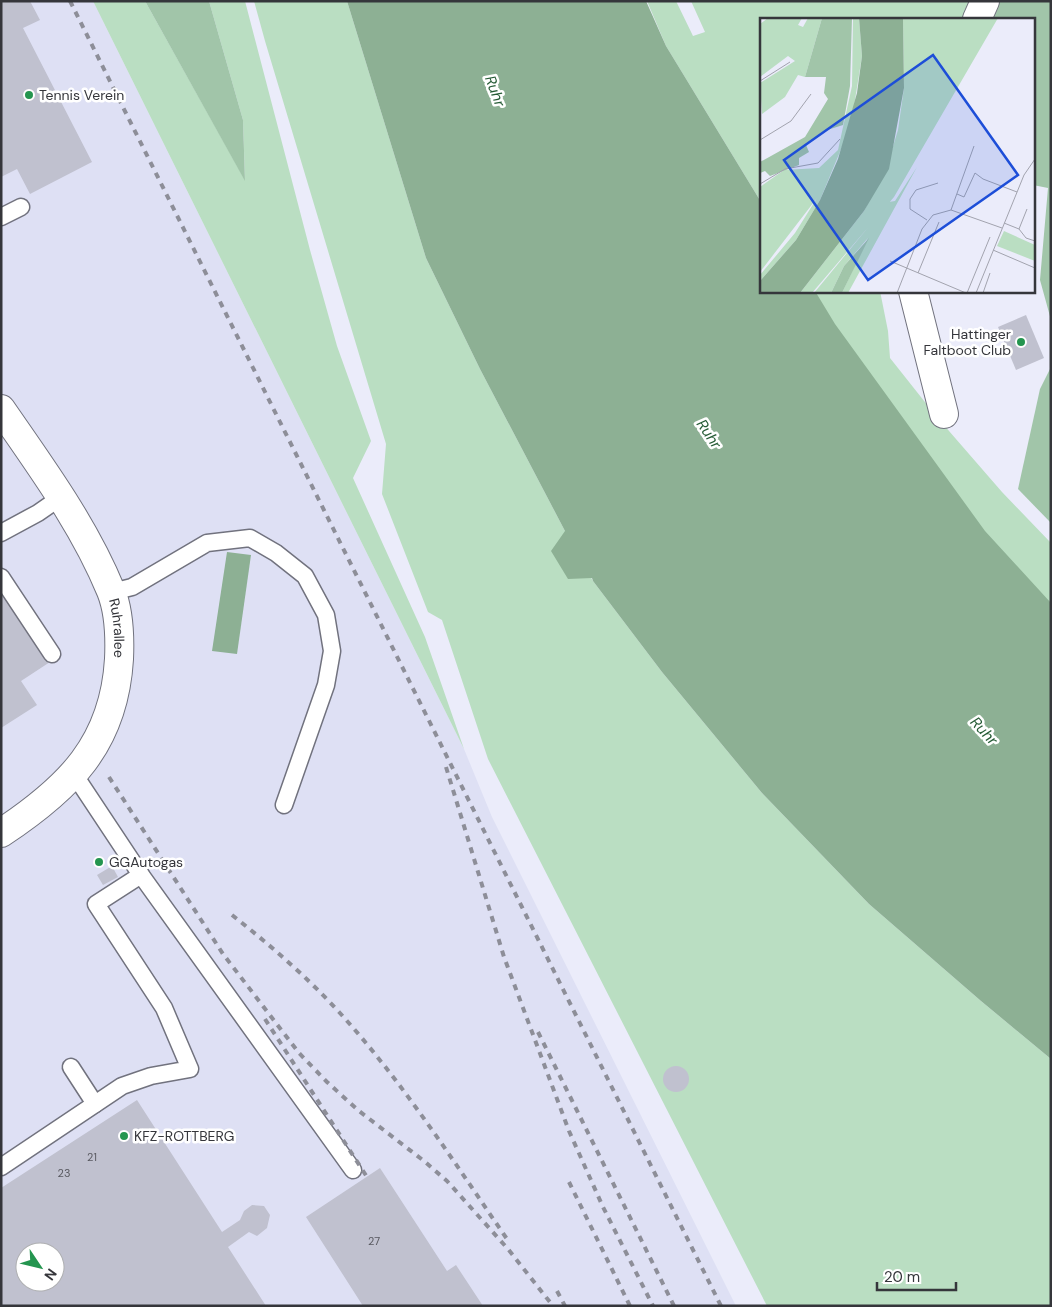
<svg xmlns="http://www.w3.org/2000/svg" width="1052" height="1307" font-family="'DM Sans',sans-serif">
  <rect width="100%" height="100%" fill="#ebecfa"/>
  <!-- built -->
  <path fill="#dee0f4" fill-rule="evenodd" d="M1 1H93L464 749 492 817 736 1306H1ZM25 1252H55V1282H25Z"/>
  <!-- green -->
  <g fill="#badec2">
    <path d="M93 1H145L245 180 243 120 209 1H245L310 250 337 346 371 441 353 478 425 637 464 749Z"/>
    <path d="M254 1H347L426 258 480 369 565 531 593 581 662 672 762 793 869 904 981 1001 1051 1059V1306H767L488 759 442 620 428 612 382 494 386 444 265 41Z"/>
    <path d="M647 1H676L693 36 705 32 691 1H975L968 19H761V202L666 46Z"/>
    <path d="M814 291H880L888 331 890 358 936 416 1002 492 1051 543V605L982 533 834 325Z"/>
  </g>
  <!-- forest -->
  <g fill="#a1c5a9">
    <path d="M145 1H209L243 120 245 181Z"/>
    <path d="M990 1H1051V320L1040 280 1048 188 1033 185V19H982Z"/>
    <path d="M1051 367V523L1018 489 1040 389Z"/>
  </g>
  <!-- water -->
  <g fill="#8db094">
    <path d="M347 1H646L666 46 761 202V291H815L835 324 985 531 1051 603V1059L981 1001 869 904 762 793 662 672 593 581 592 578 568 579 551 551 565 531 480 369 426 258Z"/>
    <path d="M227 552 251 555 237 654 212 651Z"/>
  </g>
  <!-- building -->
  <g fill="#c0c1cf" fill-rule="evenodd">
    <path d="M1 1H30L40 20 23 28 92 162 30 194 17 169 1 177Z"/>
    <path d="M1026 315 1044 358 1016 370 998 327Z"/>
    <path d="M1 587 50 662 21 681 37 705 1 728Z"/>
    <path d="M112 866 118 877 103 885 97 875Z"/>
    <circle cx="676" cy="1079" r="13"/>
    <path d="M137 1100 222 1232 240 1220 244 1211 252 1205 264 1206 270 1215 267 1228 257 1236 249 1232 228 1247 266 1306H1V1188ZM25 1252H55V1282H25Z"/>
    <path d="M380 1168 447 1271 456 1265 483 1306H363L306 1217Z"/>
  </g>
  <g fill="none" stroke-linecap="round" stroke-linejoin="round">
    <!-- service casing -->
    <g stroke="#71727e" stroke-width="19">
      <g id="service">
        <path d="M1 217 21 207"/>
        <path d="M1 533 38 513 61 497"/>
        <path d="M1 577 52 654"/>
        <path d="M112 592 132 587 207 543 250 538 276 553 305 576 326 615 332 651 326 685 284 805"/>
        <path d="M74 774 141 875 353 1170"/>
        <path d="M71 1067 95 1104"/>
        <path d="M1 1167 122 1086 151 1076 190 1069 164 1008 96 904 141 875"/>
      </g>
    </g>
    <!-- minor casing -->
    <g stroke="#71727e" stroke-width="30">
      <g id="minor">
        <path d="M977 19 985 1"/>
        <path d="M913 291 944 414"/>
        <path id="s1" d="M1 409C41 467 84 525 111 591 119 611 120 637 119 659 114 744 69 788 1 833"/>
      </g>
    </g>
    <!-- service -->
    <use href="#service" stroke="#fff" stroke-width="16"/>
    <!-- minor -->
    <use href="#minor" stroke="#fff" stroke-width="28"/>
    <!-- rail -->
    <g stroke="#8d8e98" stroke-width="4" stroke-dasharray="6 6" stroke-linecap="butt">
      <path d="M70 1 721 1306"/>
      <path d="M446 767 504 957 569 1131 603 1207 653 1306"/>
      <path d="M109 777 223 954 299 1053 327 1082 359 1111 424 1161 447 1181 508 1249 553 1306"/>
      <path d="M232 915C270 945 306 976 339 1012 402 1081 454 1162 507 1239"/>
      <path d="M265 1019 367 1177"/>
      <path d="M538 1032 674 1306"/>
      <path d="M569 1182 630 1306"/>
      <path d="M557 1291 565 1306"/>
    </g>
  </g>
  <!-- markers -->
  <g fill="#24954f" stroke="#fff" stroke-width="2">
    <circle cx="29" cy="95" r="5"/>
    <circle cx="1021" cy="342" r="5"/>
    <circle cx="99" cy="862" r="5"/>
    <circle cx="124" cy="1136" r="5"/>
  </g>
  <g text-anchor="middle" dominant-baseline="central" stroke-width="5" stroke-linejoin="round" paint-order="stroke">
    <!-- number labels -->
    <g font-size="11" fill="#585960">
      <text x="92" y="1157">21</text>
      <text x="64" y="1173">23</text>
      <text x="374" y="1241">27</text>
    </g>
    <!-- poi labels -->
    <g font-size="14" fill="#35363b" stroke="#fff" text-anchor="start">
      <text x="39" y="95">Tennis Verein</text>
      <text x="1011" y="334" text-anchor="end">Hattinger<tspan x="1011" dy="16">Faltboot Club</tspan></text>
      <text x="109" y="862">GGAutogas</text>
      <text x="134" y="1136">KFZ-ROTTBERG</text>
    </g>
    <!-- street labels -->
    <g font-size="14" fill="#35363b" stroke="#fff">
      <text stroke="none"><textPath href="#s1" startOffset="251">Ruhrallee</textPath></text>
    </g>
    <!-- water labels -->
    <g font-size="15" font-style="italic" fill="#265c36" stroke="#fff">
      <text transform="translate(495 91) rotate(69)">Ruhr</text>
      <text transform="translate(709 434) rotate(56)">Ruhr</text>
      <text transform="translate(984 731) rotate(47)">Ruhr</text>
    </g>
  </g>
  <!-- overview -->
  <g transform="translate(760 18)">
    <rect width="275" height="275" fill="#ebecfa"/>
    <path d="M8 0H42L38 7 43 9 48 0H62L45 59 38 57 25 79 2 96 0 65 35 43 28 38 0 59V6ZM93 0H99L102 38 91 107 60 182 36 222 0 263V257L35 215 57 180 0 254V169L24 152 59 150 78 132 92 68ZM143 0H238L134 179 52 275H40L104 193 127 148 138 112 144 70ZM157 149 88 275H82L108 220 84 248 71 275H54L129 184 135 183ZM244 213 275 227V243L237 228Z" fill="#badec2"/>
    <path d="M62 0H92L90 68 83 107 64 113 46 127 49 134 39 140V147L10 158 5 153 0 155V144L45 119 68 81 64 75 66 59H45ZM109 220 82 275H71L84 248Z" fill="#a1c5a9"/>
    <path d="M99 0H143L144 70 129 151 104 193 40 275H0V263L36 222 60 182 78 141 97 75 102 38Z" fill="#8db094"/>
    <path fill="none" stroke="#a2a3ae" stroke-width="1" d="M0 63 30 44M0 122 31 103 51 76M0 166 25 151 58 145 80 121M197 176 204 179 215 155 223 161 257 174M191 192 214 128M167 202 150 191V181L156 172 178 165M244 205 259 211 267 191M259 211 266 220 275 223M233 232 275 250M130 243 206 275M158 255 179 204M137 275 162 211 173 197 191 192 242 210M207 275 230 219M216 275 264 157 275 141M223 275 230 255"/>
    <path fill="#1d4ed8" fill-opacity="0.15" stroke="#1d4ed8" stroke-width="2.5" d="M173 37 258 157 108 262 24 142Z"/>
    <rect width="275" height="275" fill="none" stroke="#35363b" stroke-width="2.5"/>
  </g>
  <!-- border -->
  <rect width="1052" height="1307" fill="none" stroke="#35363b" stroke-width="5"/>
  <!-- north arrow -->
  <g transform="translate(40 1267) rotate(125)"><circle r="24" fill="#ffffff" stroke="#aeafb1"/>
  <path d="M0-4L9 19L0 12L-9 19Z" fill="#24954f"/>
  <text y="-8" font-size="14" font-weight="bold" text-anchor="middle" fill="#35363b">N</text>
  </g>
  <!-- scale -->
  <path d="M877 1282v8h79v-8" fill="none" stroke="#35363b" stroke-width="2.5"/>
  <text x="884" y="1282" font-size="15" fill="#35363b" stroke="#ffffff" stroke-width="4" paint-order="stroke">20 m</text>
</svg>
